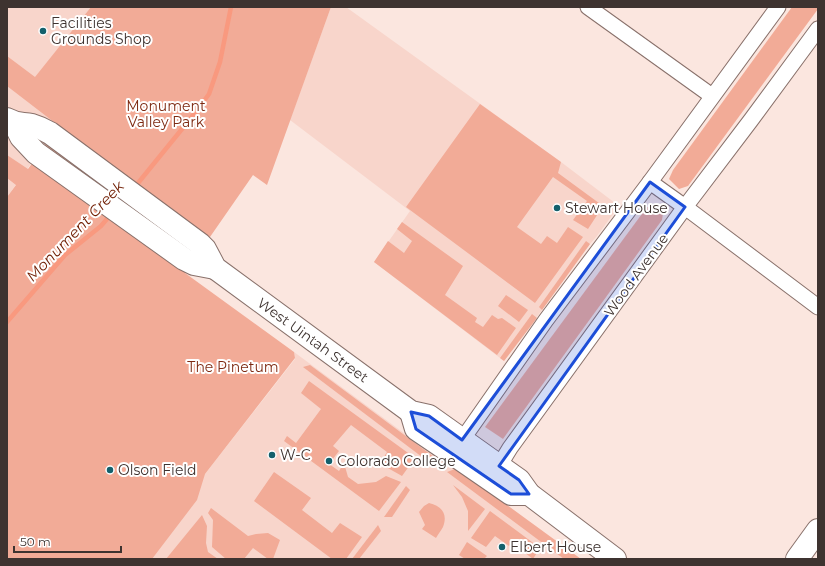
<svg xmlns="http://www.w3.org/2000/svg" width="825" height="566" font-family="Montserrat,sans-serif">
  <rect width="100%" height="100%" fill="#fbe6df"/>
  <!-- built -->
  <g fill="#f8d5cb">
    <path d="M7 7H91L21 96 59 125 7 197Z"/>
    <path d="M331 7H346L561 162 619 206 597 236 590 244 542 310 504 361 374 262 410 211 290 120Z"/>
    <path d="M294 352 431 453 485 489 581 559H7V477L205 474 295 359Z"/>
  </g>
  <!-- green -->
  <g fill="#f2ab97">
    <path d="M91 7H331L267 185 253 175 185 273 294 352 295 358 205 474 197 500 152 559H7V197L16 185 7 178V155L28 169 59 126 7 86V56L35 77Z"/>
    <path d="M792 7H818V9L688 186 679 189 669 179 673 170Z"/>
    <path d="M480 104 561 162 558 173 603 206 588 229 573 220 587 201 553 177 517 227 541 244 547 236 557 243 568 227 583 237 535 303 406 207Z"/>
    <path d="M647 207C654 207 658 208 663 213L662 220 503 439 485 427Z"/>
    <path d="M402 222 463 266 445 295 477 318 475 322 483 327 492 315 498 319 502 318 516 328 497 355 374 262 388 241 404 253 412 241 397 229Z"/>
    <path d="M586 241 590 244 542 310 539 307Z"/>
    <path d="M506 295 528 310 519 322 498 306Z"/>
    <path d="M532 314 537 318 504 361 500 358Z"/>
    <path d="M310 365 434 457 430 463 303 367Z"/>
    <path d="M309 381 415 458 402 476 386 467 387 464 382 460 387 452 351 425 333 446 339 451 329 464 339 471 344 463 348 477 358 484 376 482 386 476 401 482 379 511 284 441 287 436 296 443 321 409 301 393Z"/>
    <path d="M455 469 485 489 581 559H564L447 472Z"/>
    <path d="M274 472 311 498 302 510 332 533 340 523 362 537 346 559H332L254 501Z"/>
    <path d="M453 485 485 509 468 531V511L462 497Z"/>
    <path d="M406 486 410 490 392 517H384Z"/>
    <path d="M429 503C442 506 448 514 443 527 441 531 438 534 436 538L422 529 425 525 419 512 424 506Z"/>
    <path d="M211 508 248 536 256 534 268 533 280 540 273 559H268L253 548 244 559H226L212 547 213 520 208 513Z"/>
    <path d="M490 511 540 548 533 559 512 543 509 546 495 536 486 547 471 538Z"/>
    <path d="M202 515 207 526 206 543 208 552 218 559H166Z"/>
    <path d="M378 525 381 531 359 559H352Z"/>
    <path d="M467 542 487 556 484 559H465L459 555Z"/>
  </g>
  <g fill="none" stroke-linecap="round" stroke-linejoin="round">
    <!-- stream -->
    <g stroke="#f9997f" stroke-width="4.5">
      <path d="M134 188 195 113 209 94 220 62 231 7"/>
      <path d="M7 322 65 255 101 226 112 213"/>
    </g>
    <!-- street casing -->
    <g stroke="#89716b" stroke-width="17">
      <g id="street">
        <path d="M588 7 712 96"/>
        <path d="M650 182 685 207 818 307"/>
        <path d="M462 440 546 320 650 182 778 7"/>
        <path d="M499 466 510 448 685 207 751 120 818 29"/>
      </g>
    </g>
    <!-- secondary casing -->
    <g stroke="#89716b" stroke-width="24">
      <g id="secondary">
        <path d="M7 119C17 125 22 123 32 125 39 127 45 130 50 133L200 244 205 249 215 268 411 412 429 416 519 480 529 494 615 559"/>
        <path d="M14 123 21 137 36 153 184 259 194 264 215 268"/>
        <path d="M411 412 416 429 450 452 511 494H529"/>
        <path d="M797 559 818 530"/>
      </g>
    </g>
    <!-- street -->
    <use href="#street" stroke="#fff" stroke-width="15"/>
    <!-- secondary -->
    <use href="#secondary" stroke="#fff" stroke-width="22"/>
  </g>
  <!-- marked area -->
  <path fill="#1d4ed8" fill-opacity="0.2" stroke="#1d4ed8" stroke-width="3" stroke-linejoin="round" d="M650 182 685 207 499 466 519 480 529 494H511L416 429 411 412 429 416 462 440Z"/>
  <!-- markers -->
  <g fill="#14606c" stroke="#fff" stroke-width="1.5">
    <circle cx="43" cy="31" r="4"/>
    <circle cx="557" cy="208" r="4"/>
    <circle cx="272" cy="455" r="4"/>
    <circle cx="329" cy="461" r="4"/>
    <circle cx="110" cy="470" r="4"/>
    <circle cx="502" cy="547" r="4"/>
  </g>
  <g text-anchor="middle" dominant-baseline="central" stroke-width="4" stroke-linejoin="round" paint-order="stroke">
    <!-- poi labels -->
    <g font-size="14" fill="#3e3330" stroke="#fff" text-anchor="start">
      <text x="51" y="23">Facilities<tspan x="51" dy="16">Grounds Shop</tspan></text>
      <text x="565" y="208">Stewart House</text>
      <text x="280" y="455">W-C</text>
      <text x="337" y="461">Colorado College</text>
      <text x="118" y="470">Olson Field</text>
      <text x="510" y="547">Elbert House</text>
    </g>
    <!-- park labels -->
    <g font-size="14" fill="#7d2911" stroke="#fff">
      <text x="166" y="106">Monument<tspan x="166" dy="16">Valley Park</tspan></text>
      <text x="233" y="367">The Pinetum</text>
    </g>
    <!-- street labels -->
    <g font-size="14" fill="#3e3330" stroke="#fff">
      <text transform="translate(636 275) rotate(-54)">Wood Avenue</text>
      <text transform="translate(313 340) rotate(36)">West Uintah Street</text>
    </g>
    <!-- water labels -->
    <g font-size="15" font-style="italic" fill="#6f1c01" stroke="#fff">
      <text transform="translate(75 231) rotate(-46)">Monument Creek</text>
    </g>
  </g>
  <!-- border -->
  <rect width="825" height="566" fill="none" stroke="#3e3330" stroke-width="16"/>
  <!-- scale -->
  <path d="M14 546v6h107v-6" fill="none" stroke="#3e3330" stroke-width="2"/>
  <text x="20" y="546" font-size="12" fill="#3e3330" stroke="#ffffff" stroke-width="3" paint-order="stroke">50 m</text>
</svg>
